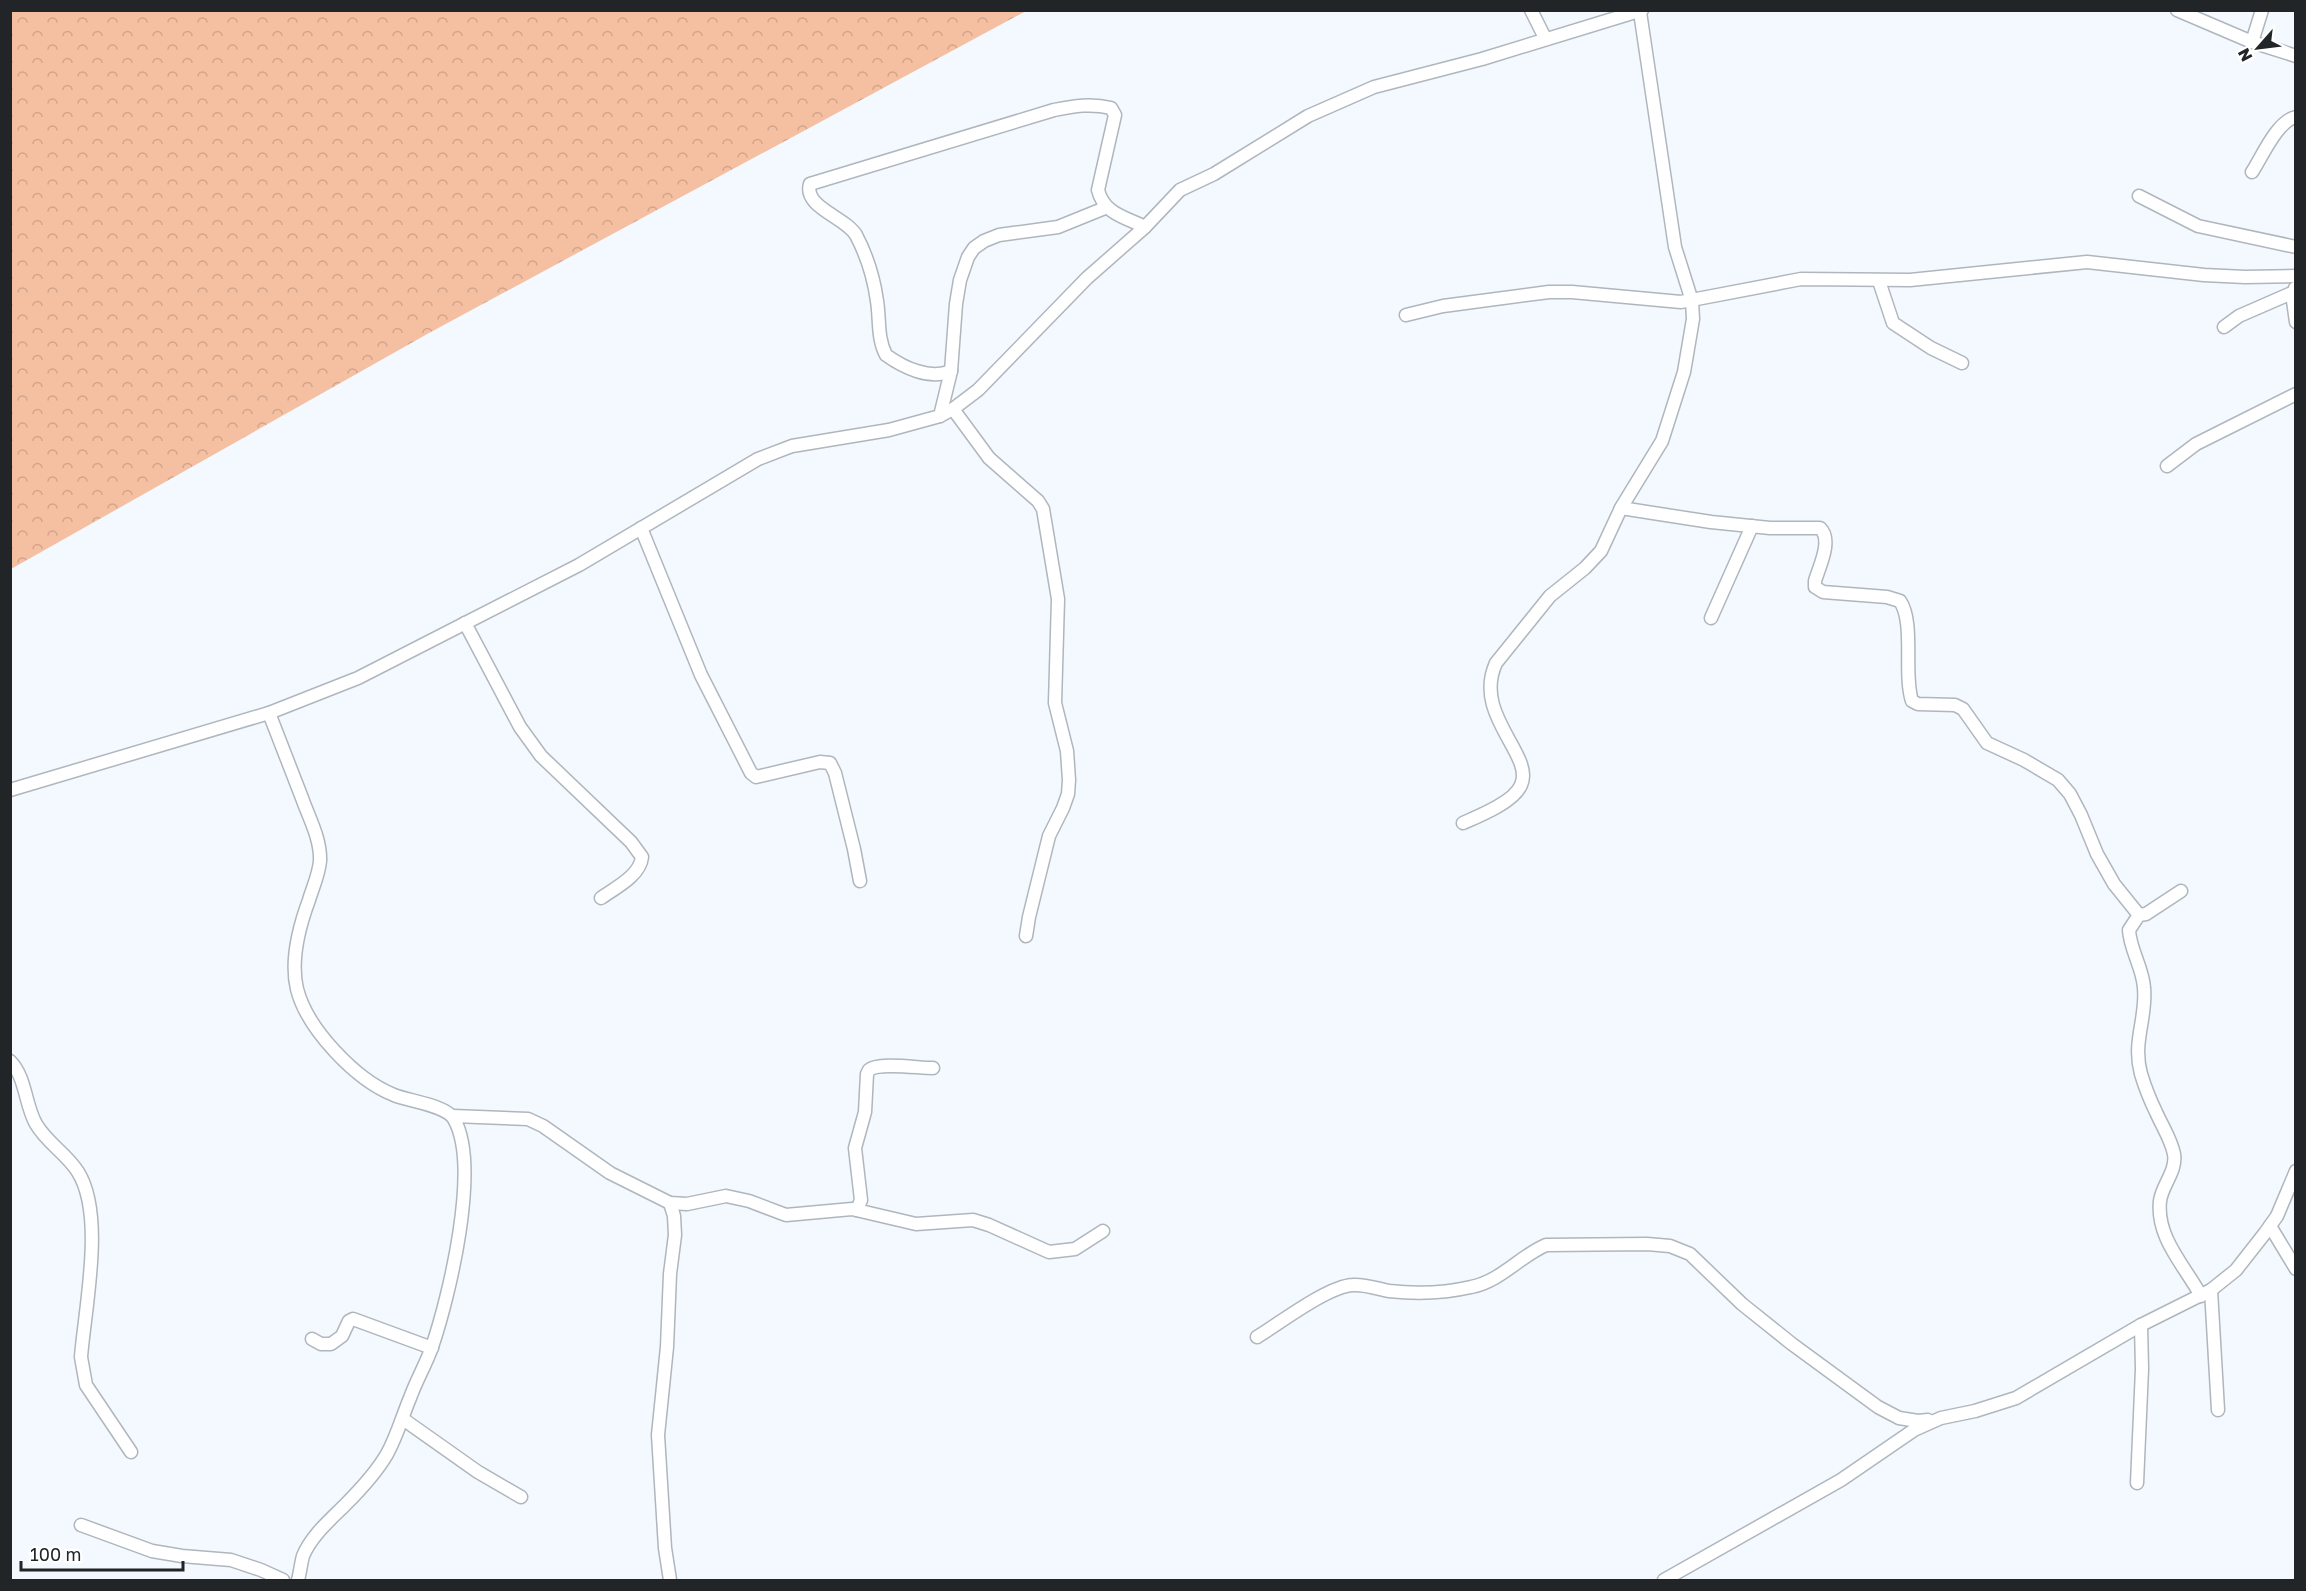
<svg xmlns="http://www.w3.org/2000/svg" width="2306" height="1591" font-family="'Golos Text',sans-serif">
  <defs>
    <pattern id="forest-crowns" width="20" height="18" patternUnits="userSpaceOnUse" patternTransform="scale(1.5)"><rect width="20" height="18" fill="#f5bfa1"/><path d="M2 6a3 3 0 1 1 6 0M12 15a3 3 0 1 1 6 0" fill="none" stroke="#d2a48b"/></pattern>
  </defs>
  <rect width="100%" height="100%" fill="#f3f9ff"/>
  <!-- forest -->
  <path fill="url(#forest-crowns)" d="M11 10H1026V11L429 333 11 569Z"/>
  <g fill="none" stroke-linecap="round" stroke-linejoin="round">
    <!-- minor casing -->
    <g stroke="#afb6bd" stroke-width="15">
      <g id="minor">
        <path d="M1531 10 1545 38"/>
        <path d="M2177 10 2252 42 2296 56"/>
        <path d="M2252 42 2262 10"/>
        <path d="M2252 172C2262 157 2277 121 2296 117"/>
        <path d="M2139 196 2198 226 2296 247"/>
        <path d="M1879 281 1893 323 1931 348 1962 363"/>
        <path d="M2295 288 2293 301 2296 322"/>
        <path d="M1406 315 1443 306 1549 292H1572L1681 302 1801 279 1910 280 2087 262 2204 275 2245 277 2296 276"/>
        <path d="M2224 327 2239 316 2294 292"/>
        <path d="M951 371C930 380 904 368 886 355 877 338 880 319 877 301 874 279 866 254 856 235 845 217 803 207 810 184L1054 110C1074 106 1091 103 1111 108L1115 115 1098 190C1104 214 1125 217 1145 227"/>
        <path d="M953 409 989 458 1038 501 1043 509 1058 599 1055 703 1067 751 1069 780 1068 794 1063 808 1049 836 1029 917 1026 936"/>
        <path d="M940 416 951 371 956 304 960 280 968 257 974 248 984 241 999 235 1058 227 1105 208"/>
        <path d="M2167 466 2196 444 2296 394"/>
        <path d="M1621 508 1711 522 1770 528H1820C1833 540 1819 567 1815 581V587L1823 592 1887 597 1900 601C1915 623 1903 674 1912 701L1918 704 1955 705 1963 709 1987 743 2024 760 2058 780 2070 794 2081 815 2097 854 2114 884 2139 915"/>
        <path d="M641 528 701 675 751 773 756 777 820 762 830 763 835 773 854 849 860 881"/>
        <path d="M1711 618 1752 526"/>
        <path d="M465 623 520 727 541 756 631 842 642 857C640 876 615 888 601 898"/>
        <path d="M269 713C280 741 291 770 302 798 309 818 321 839 320 861 319 874 313 887 309 900 299 927 290 960 297 989 307 1029 356 1080 394 1095 408 1101 446 1105 454 1119 481 1166 449 1297 432 1347 426 1364 416 1381 410 1398 402 1417 397 1436 387 1454 376 1473 360 1490 345 1505 330 1520 311 1536 303 1556 301 1563 300 1573 298 1580"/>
        <path d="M10 790 269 713 358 678 579 565 758 459 792 446 889 430 940 416 953 409 978 390 1087 278 1145 227 1180 190 1214 174 1308 116 1374 87 1482 59 1642 10"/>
        <path d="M1463 823C1479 816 1514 802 1521 785 1535 755 1472 715 1496 663L1550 596 1585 568 1601 551 1621 508 1662 441 1684 372 1693 319 1692 301 1675 247 1640 12"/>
        <path d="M2181 891 2146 914 2139 915 2129 930C2130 950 2143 968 2144 988 2147 1018 2132 1042 2141 1074 2145 1087 2150 1100 2156 1112 2162 1126 2171 1139 2174 1154 2177 1171 2162 1185 2160 1201 2156 1238 2185 1266 2201 1296"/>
        <path d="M10 1061C26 1077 25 1105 36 1124 47 1143 67 1154 78 1172 105 1215 85 1307 81 1357L86 1385 131 1452"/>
        <path d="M453 1116 528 1119 543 1126 610 1173 670 1203 687 1204 726 1196 749 1201 786 1215 852 1209 916 1224 973 1220 989 1225 1049 1252 1075 1249 1103 1231"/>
        <path d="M857 1210 861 1200 855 1148 865 1112 867 1074 869 1070C878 1062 918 1068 933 1068"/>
        <path d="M2270 1226 2296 1269"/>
        <path d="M2211 1290 2218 1410"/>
        <path d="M1257 1337C1280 1323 1328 1286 1353 1285 1365 1284 1378 1289 1389 1291 1416 1294 1445 1293 1471 1287 1501 1281 1520 1256 1546 1245L1647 1244 1670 1246 1690 1254 1742 1304 1792 1344 1878 1407 1899 1418 1918 1421 1928 1420"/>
        <path d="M312 1339 321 1344H331L342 1336 349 1321 353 1319 432 1348"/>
        <path d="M403 1419 478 1472 521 1497"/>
        <path d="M2137 1483 2142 1369 2141 1325"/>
        <path d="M81 1525 152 1551 182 1556 231 1560 261 1570 283 1580"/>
        <path d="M670 1580 665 1548 658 1435 667 1347 670 1274 675 1235 674 1216 670 1203"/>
        <path d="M1664 1580 1841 1480 1914 1430 1941 1418 1975 1411 2016 1398 2141 1325 2211 1290 2236 1270 2265 1233 2277 1216 2296 1171"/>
      </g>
    </g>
    <!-- minor -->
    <use href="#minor" stroke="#fff" stroke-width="12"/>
  </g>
  <!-- border -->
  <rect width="2306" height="1591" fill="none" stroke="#222528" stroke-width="24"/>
  <!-- north arrow -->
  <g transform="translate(2258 48) rotate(242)" stroke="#ffffff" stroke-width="4.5" paint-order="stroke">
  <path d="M0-4.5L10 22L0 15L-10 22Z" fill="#222528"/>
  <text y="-9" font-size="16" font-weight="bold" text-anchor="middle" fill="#222528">N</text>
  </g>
  <!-- scale -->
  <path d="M21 1561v9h162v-9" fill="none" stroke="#222528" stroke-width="3"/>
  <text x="30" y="1561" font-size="18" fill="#222528" stroke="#ffffff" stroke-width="4.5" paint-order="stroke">100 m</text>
</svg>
